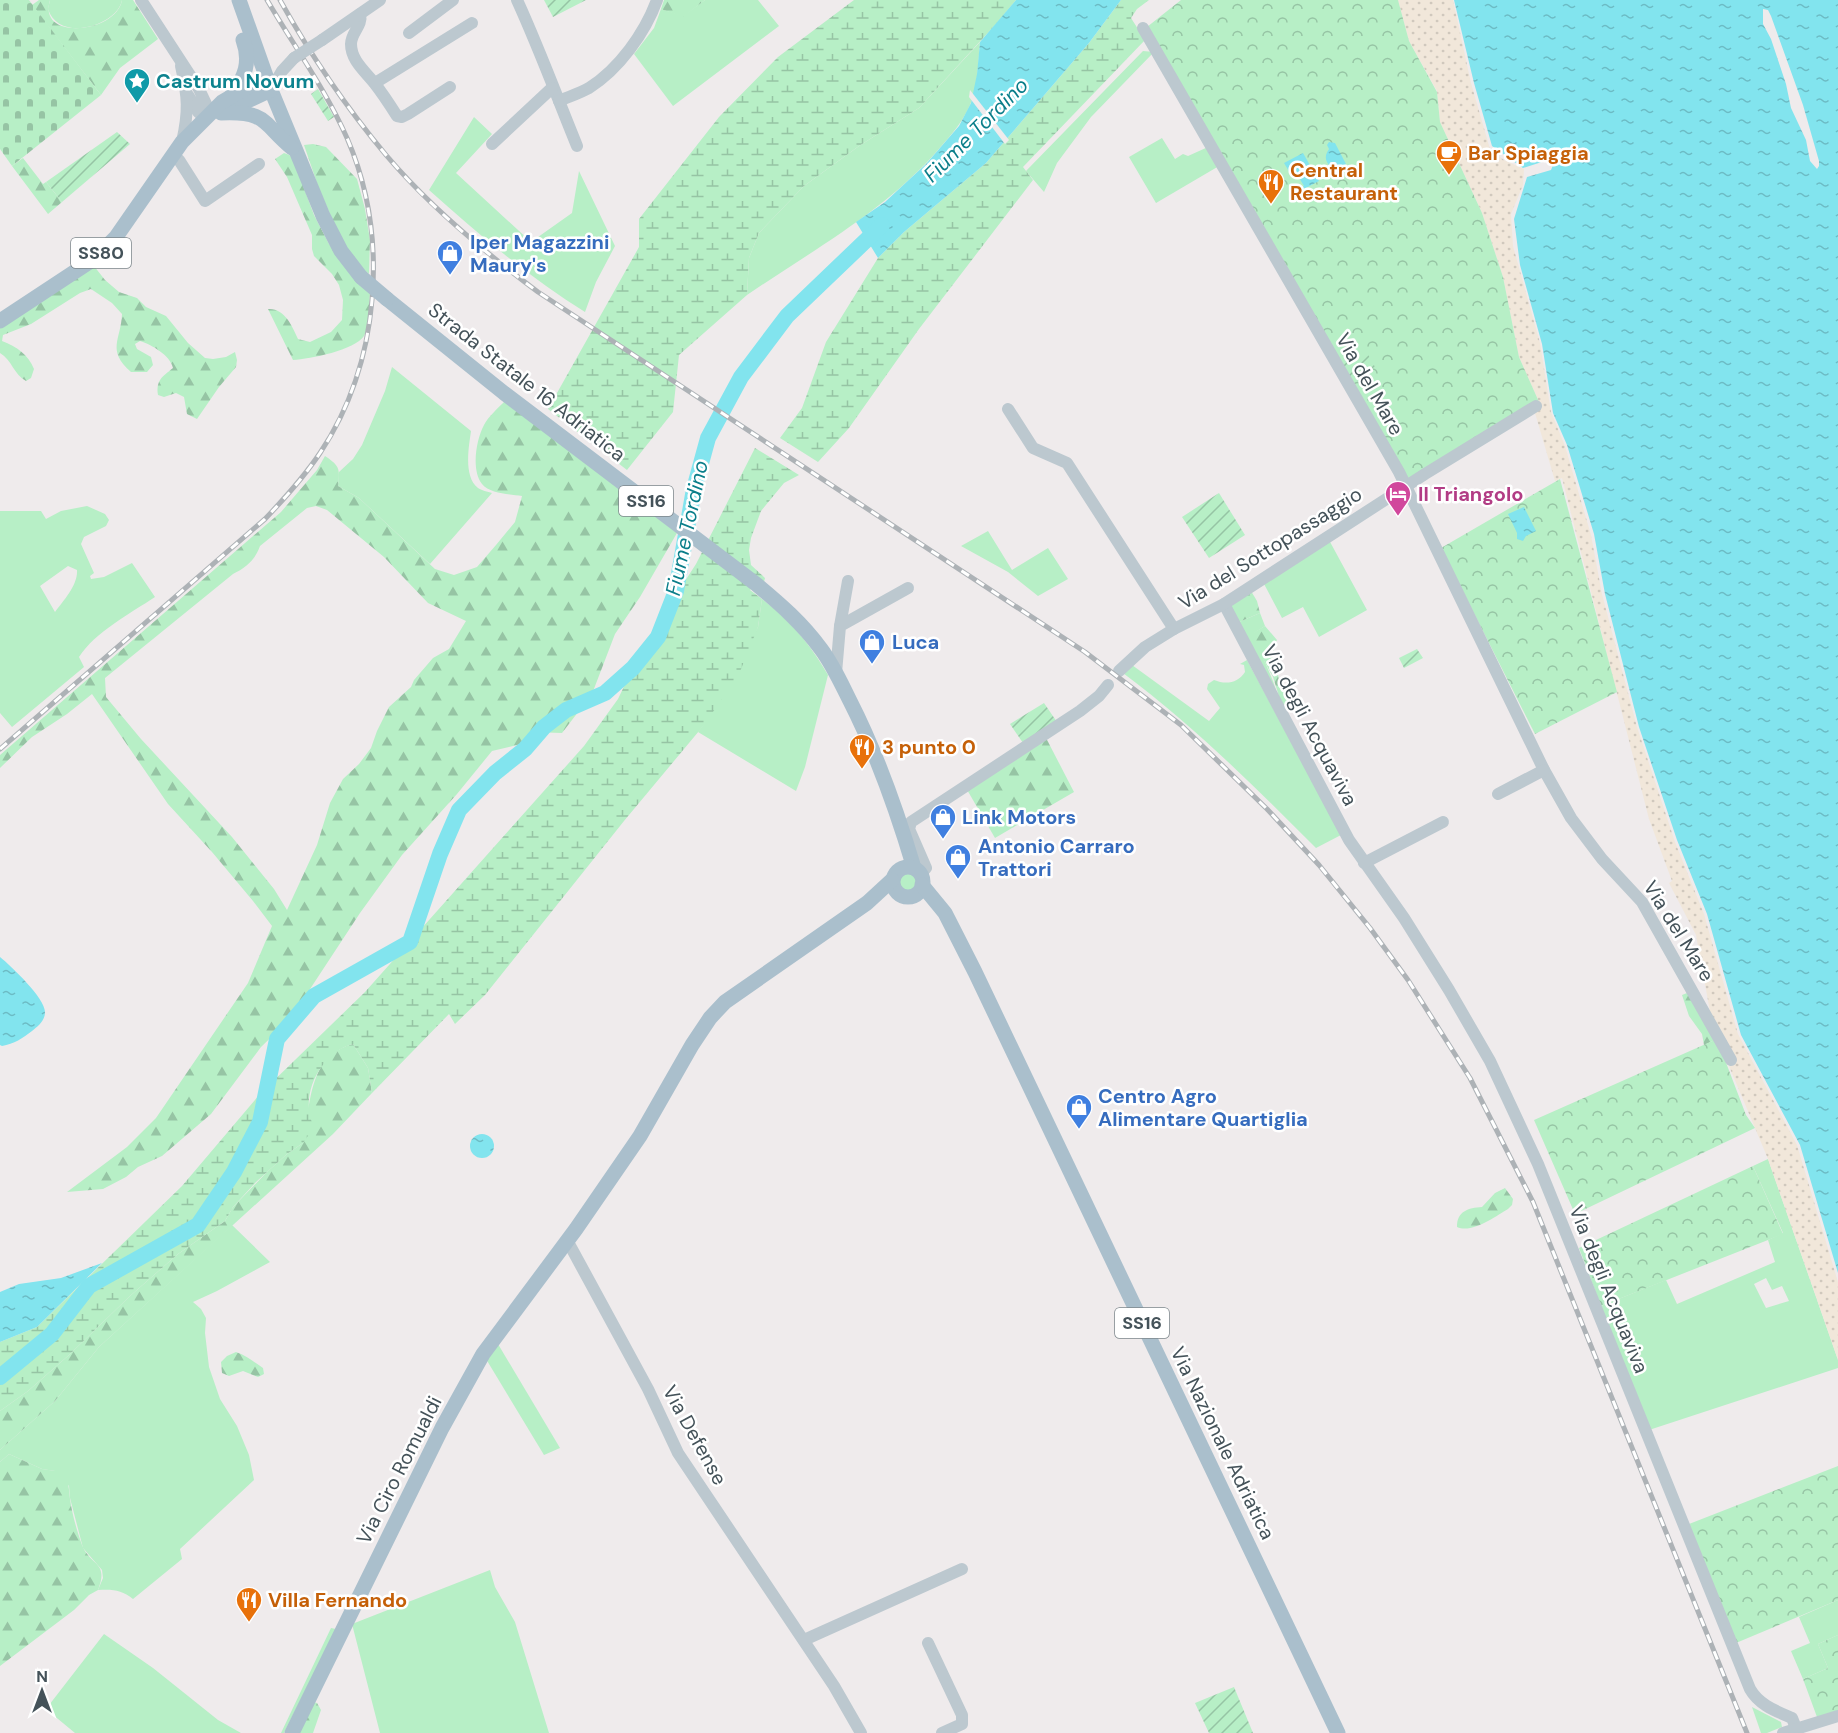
<svg xmlns="http://www.w3.org/2000/svg" width="1838" height="1733" font-family="'DM Sans',sans-serif">
  <defs>
    <pattern id="forest-firs" width="22" height="20" patternUnits="userSpaceOnUse" patternTransform="scale(1.5)"><rect width="22" height="20" fill="#b7efc6"/><path d="M5 1l3.5 6h-7zM16 11l3.5 6h-7z" fill="#96c4a4"/></pattern>
    <pattern id="wetland-marsh" width="20" height="14" patternUnits="userSpaceOnUse" patternTransform="scale(1.5)"><rect width="20" height="14" fill="#b7efc6"/><path d="M1 5h8M5 5V1M11 12h8M15 12V8" fill="none" stroke="#96c4a4"/></pattern>
    <pattern id="sand-dots" width="8" height="8" patternUnits="userSpaceOnUse" patternTransform="scale(1.5)"><rect width="8" height="8" fill="#f1e7da"/><path d="M2 2h.1M6 6h.1" fill="none" stroke="#d0c8bd" stroke-width="1.8" stroke-linecap="round"/></pattern>
    <pattern id="cemetery-stones" width="16" height="16" patternUnits="userSpaceOnUse" patternTransform="scale(1.5)"><rect width="16" height="16" fill="#b7efc6"/><path d="M2 7V4a2 2 0 0 1 4 0v3zM10 15v-3a2 2 0 0 1 4 0v3z" fill="#96c4a4"/></pattern>
    <pattern id="park-crowns" width="20" height="18" patternUnits="userSpaceOnUse" patternTransform="scale(1.5)"><rect width="20" height="18" fill="#b7efc6"/><path d="M2 6a3 3 0 1 1 6 0M12 15a3 3 0 1 1 6 0" fill="none" stroke="#96c4a4"/></pattern>
    <pattern id="garden-furrows" width="10" height="10" patternUnits="userSpaceOnUse" patternTransform="scale(1.5)"><rect width="10" height="10" fill="#b7efc6"/><path d="M-1 1l2-2M0 10L10 0M9 11l2-2" fill="none" stroke="#96c4a4"/></pattern>
    <pattern id="water-ripples" width="26" height="14" patternUnits="userSpaceOnUse" patternTransform="scale(1.5)"><rect width="26" height="14" fill="#82e4ee"/><path d="M2 4q2-2 4 0t4 0M15 11q2-2 4 0t4 0" fill="none" stroke="#6cbbc4"/></pattern>
  </defs>
  <rect width="100%" height="100%" fill="#efebec"/>
  <!-- grass -->
  <g fill="#b7efc6" fill-rule="evenodd">
    <path d="M50 0H122C118 25 59 44 48 9Z"/>
    <path d="M705 0H758L779 26 673 106 634 54 654 28 661 9 683 16Z"/>
    <path d="M980 42C978 63 978 87 970 105 962 123 951 135 938 150 885 211 813 250 747 295L749 258 759 233 804 186 859 146 919 108Z"/>
    <path d="M1143 51 1154 52 1091 117 1057 163 1044 192 1026 171Z"/>
    <path d="M474 117 492 134 456 173 531 242 572 213 579 171 615 246 596 282 585 312C529 277 478 234 429 190Z"/>
    <path d="M1162 138 1175 159 1183 154 1188 156 1208 147 1219 166 1156 203 1129 157Z"/>
    <path d="M392 367 471 431C469 446 463 476 478 488 481 490 488 492 492 493L430 564 359 498 338 486 339 472 353 459 362 445 385 391Z"/>
    <path d="M87 506 105 514 109 520 106 526 84 537 81 544 94 573 90 576 91 579 104 577 132 563 155 597C131 613 95 632 79 657L84 667 12 727 0 713V511H41L46 519 61 511ZM68 566 77 570C78 585 64 600 55 612L40 586Z"/>
    <path d="M988 531 1012 570 1048 548 1068 579 1038 596 1008 572 961 546Z"/>
    <path d="M1329 540 1367 610 1319 637 1303 607 1282 618 1263 582Z"/>
    <path d="M762 599C791 621 810 644 828 675L805 767 796 791 698 732 704 724 758 627Z"/>
    <path d="M1260 613 1265 626 1254 633C1259 653 1270 670 1276 690L1237 623Z"/>
    <path d="M1247 660 1341 835 1316 848C1253 785 1195 727 1123 673L1132 665 1209 721 1220 708 1207 689 1208 684 1214 680C1226 685 1238 683 1245 672L1244 665 1240 664Z"/>
    <circle cx="907" cy="882" r="12"/>
    <path d="M1768 1159 1838 1360V1368L1649 1430 1601 1306 1666 1280 1677 1304 1775 1262 1768 1240 1783 1233 1753 1166ZM1766 1278 1772 1290 1782 1286 1789 1301 1766 1308 1754 1284Z"/>
    <path d="M232 1225 270 1262 217 1291 193 1302 201 1309 206 1318 205 1333 209 1367 220 1399 237 1426 249 1455 254 1480 180 1549 182 1559 133 1599C122 1590 113 1589 98 1590L103 1578 102 1570 83 1548 70 1498 69 1486 55 1471 42 1469 9 1454 0 1462V1450L55 1401 99 1347Z"/>
    <path d="M498 1344 560 1448 544 1455 486 1359Z"/>
    <path d="M490 1570 495 1587 515 1622 549 1733H380L352 1624Z"/>
    <path d="M1838 1600V1635L1818 1644 1828 1668 1803 1679 1791 1651 1810 1643 1799 1617Z"/>
    <path d="M331 1628 336 1629 284 1733H281Z"/>
    <path d="M104 1634 153 1668 218 1720 241 1733H75L46 1709Z"/>
    <path d="M1752 1707 1781 1722 1782 1727 1767 1733H1761Z"/>
  </g>
  <!-- forest -->
  <g fill="url(#forest-firs)" fill-rule="evenodd">
    <path d="M39 0H50C37 42 117 33 122 0H133L158 39 120 68 101 95 32 5Z"/>
    <path d="M664 0H705L683 17 661 9Z"/>
    <path d="M313 144 326 147 357 179 365 209 370 240 369 274 349 257 319 189 304 145Z"/>
    <path d="M284 153 292 156 314 215 329 244 370 293C369 306 370 325 364 336 355 350 310 359 293 360L268 309C285 308 292 326 298 339L310 342 331 332 342 320 343 300 339 285 332 274 314 256 312 249V235L287 177 275 159Z"/>
    <path d="M23 158 43 184 46 182 62 202 48 214 12 166Z"/>
    <path d="M94 266 105 280 119 292 137 298 146 307 166 316 188 343 205 358 213 359 226 357 235 352 237 360 236 367 219 387 197 419 187 414 184 397 176 393 164 397 158 395C156 380 162 377 173 368 170 355 152 345 140 341L135 344 137 349 151 357 153 365 147 372H131C106 350 121 340 122 314L112 303 91 289 80 293 31 324 3 335 2 341C17 347 28 354 34 369L31 378 26 381C14 375 12 360 0 353V321Z"/>
    <path d="M505 401 677 533 640 597 615 634 592 694 562 733 531 732 521 744 492 751 457 794 402 855 360 913 291 1018 261 1047 211 1114 162 1156 138 1167 126 1177 103 1189 67 1192 127 1147 156 1118 248 983 272 926 253 901 212 852 168 804 92 694 67 714 32 737 0 768V755L281 512 317 470 325 456C340 466 340 469 338 486L359 498 435 569 454 575 477 567 496 545 515 522 521 500 522 496C510 494 490 494 482 484 471 470 476 440 484 425 488 417 498 408 505 401ZM316 506 327 510 384 557 428 603 466 621 449 649 433 658 414 680 411 687 389 707 377 731 371 748 359 764 343 779 330 803 317 845 287 910 274 889 232 837 141 739 106 697 105 678 233 574C246 568 255 560 260 546L307 508Z"/>
    <path d="M1251 591 1257 601 1260 613 1237 623 1229 606Z"/>
    <path d="M1265 626 1277 640 1273 647 1279 680 1294 697 1291 702 1282 706 1273 677 1252 639 1253 633Z"/>
    <path d="M1045 736 1074 792 995 838 966 788Z"/>
    <path d="M1692 991 1717 1039 1704 1045 1702 1034 1689 1016 1682 995Z"/>
    <path d="M353 1044 368 1068 372 1093 333 1134 99 1347 55 1401 0 1450V1411L28 1391 69 1355 130 1296 178 1254 225 1221 233 1207 267 1172 287 1154 303 1143C311 1106 307 1056 353 1044Z"/>
    <path d="M1505 1188 1513 1199 1512 1205 1508 1209C1496 1216 1472 1234 1457 1227 1457 1211 1468 1208 1482 1207L1495 1193Z"/>
    <path d="M236 1352C247 1356 254 1362 263 1368L264 1374 258 1377 243 1371 229 1376 222 1373 221 1362 227 1356Z"/>
    <path d="M9 1454 42 1469 56 1471 65 1475C69 1484 69 1490 70 1499 72 1514 77 1531 82 1545 91 1567 109 1561 98 1590L89 1595 74 1610 0 1666V1462Z"/>
    <path d="M313 1702 317 1703 321 1710 313 1733H296Z"/>
  </g>
  <!-- wetland -->
  <g fill="url(#wetland-marsh)">
    <path d="M854 0H1016L996 24 919 108 859 146 804 186 759 233 749 258 747 295 679 355 673 412 627 470 548 409 639 247V219L719 117 778 57Z"/>
    <path d="M1121 0H1149L1137 9 1131 18 1145 40 1023 167 1033 180 919 329 849 428 818 462 780 438 802 408 826 342 878 258 904 232 986 163 1089 43Z"/>
    <path d="M755 448 799 475 784 483 761 511 751 538 749 550 751 565 765 578 764 582 759 579 750 590 762 599 758 627 739 674 704 725 624 821 485 995 455 1024 449 1014 372 1093 368 1068 353 1044C321 1052 298 1096 314 1127L303 1143 287 1154 256 1182 233 1207 225 1221 178 1254 130 1296 69 1355 28 1391 0 1411V1342L37 1327 182 1186 260 1094 365 992 584 746 618 699 645 643 696 564Z"/>
  </g>
  <!-- sand -->
  <path fill="url(#sand-dots)" d="M1398 0H1453L1471 83 1490 149 1504 160 1524 169 1523 185 1511 214 1513 246 1540 343 1551 412 1565 446 1591 535 1602 594 1637 727 1675 842 1704 914 1738 1034 1797 1145 1838 1282V1360L1768 1159 1713 1028 1696 935 1669 883 1672 881 1649 819 1562 478 1555 481 1535 413 1539 402 1519 357 1503 277 1482 213 1440 122 1437 91 1409 41Z"/>
  <!-- cemetery -->
  <path fill="url(#cemetery-stones)" d="M0 0H29L101 95 12 166 0 149Z"/>
  <!-- park -->
  <g fill="url(#park-crowns)">
    <path d="M1181 0H1398L1409 41 1437 92 1440 122 1482 213 1503 277 1519 357 1539 402 1407 481 1147 27Z"/>
    <path d="M1560 479 1617 692 1535 734 1441 548Z"/>
    <path d="M1717 1039 1746 1115 1755 1128 1575 1214 1534 1120Z"/>
    <path d="M1753 1166 1783 1234 1601 1306 1579 1248Z"/>
    <path d="M1838 1466V1600L1736 1643 1689 1524Z"/>
    <path d="M1838 1635V1712L1817 1717 1803 1679 1828 1668 1818 1644Z"/>
  </g>
  <!-- garden -->
  <g fill="url(#garden-furrows)">
    <path d="M544 0H586L553 17Z"/>
    <path d="M318 89 334 117 328 121 311 94Z"/>
    <path d="M117 132 130 144 62 202 46 182Z"/>
    <path d="M1366 351 1375 367 1352 381 1342 364Z"/>
    <path d="M1219 493 1245 535 1209 558 1182 517Z"/>
    <path d="M1417 649 1423 658 1404 668 1399 658Z"/>
    <path d="M1044 703 1057 722 1023 743 1010 724Z"/>
    <path d="M1234 1687 1253 1733H1209L1195 1703Z"/>
  </g>
  <!-- water -->
  <g fill="url(#water-ripples)">
    <path d="M1016 0H1121L1089 43 986 163 904 232 878 258 856 222 885 202 926 164 959 126 971 103 977 74 980 42Z"/>
    <path d="M1454 0H1838V1273L1800 1145 1741 1035 1707 914 1677 840 1639 727 1605 594 1594 534 1567 445 1553 413 1542 344 1520 265 1514 219 1527 177 1551 170 1553 165 1548 160 1523 168 1492 146 1474 83Z"/>
    <path d="M1329 142 1335 143 1346 164 1343 168 1333 169C1326 163 1323 157 1329 149L1327 145Z"/>
    <path d="M1303 153 1319 181 1302 190 1301 188 1304 186 1295 171 1290 173 1284 163Z"/>
    <path d="M1524 507 1536 531 1526 536 1523 541 1517 539V533L1508 514Z"/>
    <path d="M0 957C11 966 45 998 45 1012 45 1021 38 1026 32 1031 23 1038 14 1044 2 1046L0 1045Z"/>
    <circle cx="482" cy="1146" r="12"/>
    <path d="M102 1263 37 1327 0 1342V1292L19 1284 61 1278Z"/>
  </g>
  <!-- pier -->
  <g fill="#efebec">
    <path d="M1763 9 1768 10 1771 16 1803 105 1819 161V166L1817 169 1810 161 1806 140 1791 108 1786 84 1771 39 1763 24Z"/>
    <path d="M970 90 1009 140 1005 144 969 97Z"/>
  </g>
  <g fill="none" stroke-linecap="round" stroke-linejoin="round">
    <!-- river -->
    <path stroke="#82e4ee" stroke-width="16" d="M0 1377 52 1334 89 1286 198 1225 234 1172 260 1122 277 1039 314 996 410 942 440 854 459 810 495 773 525 749 544 727 566 710 605 693 633 668 658 637 676 591 694 489 708 438 741 377 787 316 882 225"/>
    <!-- minor -->
    <g stroke="#bcc8cf" stroke-width="12">
      <path d="M141 0 199 89 207 106 206 119 198 112 188 95"/>
      <path d="M517 0C539 48 557 97 577 146"/>
      <path d="M360 14C363 26 351 32 351 44 351 61 366 72 375 84 383 94 390 105 397 116L402 117 408 114 450 87"/>
      <path d="M1143 28 1399 472 1544 770 1571 818 1602 859 1642 902 1731 1060"/>
      <path d="M409 33 453 0"/>
      <path d="M322 40 380 0"/>
      <path d="M181 66C188 97 189 111 182 142"/>
      <path d="M375 83 472 23"/>
      <path d="M271 90 282 71 294 58"/>
      <path d="M559 101C568 97 580 93 589 88 619 69 645 33 657 0"/>
      <path d="M492 144 552 88"/>
      <path d="M173 155 179 160 205 201 259 164"/>
      <path d="M1008 409 1033 448 1067 463 1174 629"/>
      <path d="M1224 604 1349 840 1404 918 1449 990 1490 1061 1538 1164 1750 1689C1759 1705 1776 1711 1792 1718L1796 1728 1795 1733"/>
      <path d="M840 626 848 581"/>
      <path d="M1119 671 1145 647 1174 629 1224 604 1425 474 1536 406"/>
      <path d="M836 673 840 626 908 588"/>
      <path d="M1498 794 1544 770"/>
      <path d="M1364 863 1443 822"/>
      <path d="M920 874 926 868 909 829 911 822 1080 711 1099 696 1108 685"/>
      <path d="M567 1240 648 1389 678 1453 834 1686 861 1733"/>
      <path d="M804 1640 962 1569"/>
      <path d="M928 1643 962 1715V1724L942 1733"/>
      <path d="M1783 1733 1838 1716"/>
    </g>
    <!-- major -->
    <g stroke="#aabfcc" stroke-width="15">
      <path d="M239 0 271 90 323 216 341 251 361 277"/>
      <path d="M232 95C245 77 251 62 243 40"/>
      <path d="M228 110 271 90"/>
      <path d="M221 113C268 111 262 123 292 148"/>
      <path d="M387 299 504 393 756 584C780 604 802 623 821 649 833 665 841 683 850 701 877 754 897 811 914 868"/>
      <path d="M0 321 94 259 116 237 182 142 222 102 265 77"/>
      <circle cx="908" cy="882" r="15"/>
      <path d="M922 885 945 913 975 972 1338 1733"/>
      <path d="M292 1733 442 1428 483 1354 576 1229 640 1136 692 1045 710 1018 725 1002 867 903 892 880"/>
    </g>
    <!-- rail casing -->
    <g stroke="#adb2b6" stroke-width="5">
      <g id="rail">
        <path d="M280 0C310 54 346 107 386 155 430 207 483 251 538 292L1085 652 1181 725 1267 809 1319 865 1370 928 1408 980 1470 1078 1533 1202 1747 1733"/>
        <path d="M0 749 265 519C285 498 304 477 320 453 380 363 390 237 347 138 326 90 294 46 267 0"/>
      </g>
    </g>
    <!-- rail -->
    <use href="#rail" stroke="#fff" stroke-width="3" stroke-dasharray="9" stroke-linecap="butt"/>
    <!-- minor-bridge -->
    <path stroke="#bcc8cf" stroke-width="12" d="M294 58 322 40"/>
    <!-- major-bridge -->
    <path stroke="#aabfcc" stroke-width="15" d="M361 277 387 299"/>
  </g>
  <!-- icons -->
  <defs>
    <g id="sight-pin" transform="scale(1.35)"><path d="M0 17L-7.5 6A9.5 9.5 0 1 1 7.5 6Z" fill="#0f9aa8" stroke="#fff"/><path d="M0-6L1.8-2.2L6-1.7L2.9 1.2L3.7 5.4L0 3.3L-3.7 5.4L-2.9 1.2L-6-1.7L-1.8-2.2Z" fill="#fff"/></g>
    <g id="cafe-pin" transform="scale(1.35)"><path d="M0 17L-7.5 6A9.5 9.5 0 1 1 7.5 6Z" fill="#e8710a" stroke="#fff"/><path d="M-5.5-4.5H6V0H3Q3 3.5 0 3.5H-2.5Q-5.5 3.5-5.5 0ZM3-3.2v2h1.7v-2ZM-6 4.5H4V6H-6Z" fill="#fff"/></g>
    <g id="restaurant-pin" transform="scale(1.35)"><path d="M0 17L-7.5 6A9.5 9.5 0 1 1 7.5 6Z" fill="#e8710a" stroke="#fff"/><path d="M-5-6h1v4h1v-4h1v4h1v-4h1v5L-1.5 .5V6h-2V.5L-5-1ZM5-6V6H3V1.5H1.5Q1.5-4 5-6Z" fill="#fff"/></g>
    <g id="shop-pin" transform="scale(1.35)"><path d="M0 17L-7.5 6A9.5 9.5 0 1 1 7.5 6Z" fill="#3f7fe0" stroke="#fff"/><path d="M-5-2.5h2.3a2.7 3.5 0 0 1 5.4 0H5L5.5 6h-11ZM-1.5-2.5h3a1.5 2.3 0 0 0-3 0Z" fill="#fff"/></g>
    <g id="hotel-pin" transform="scale(1.35)"><path d="M0 17L-7.5 6A9.5 9.5 0 1 1 7.5 6Z" fill="#d1479c" stroke="#fff"/><path d="M-6-4.5h1.5V1H6V5H4.5V3h-9V5H-6ZM-4 0a1.8 1.8 0 1 1 3.6 0ZM.5 0V-2.5h3Q6-2.5 6 0Z" fill="#fff"/></g>
  </defs>
  <g fill-rule="evenodd">
    <use href="#sight-pin" x="137" y="81"/>
    <use href="#cafe-pin" x="1449" y="153"/>
    <use href="#restaurant-pin" x="1271" y="182"/>
    <use href="#shop-pin" x="450" y="253"/>
    <use href="#hotel-pin" x="1398" y="494"/>
    <use href="#shop-pin" x="872" y="642"/>
    <use href="#restaurant-pin" x="862" y="747"/>
    <use href="#shop-pin" x="943" y="817"/>
    <use href="#shop-pin" x="958" y="857"/>
    <use href="#shop-pin" x="1079" y="1107"/>
    <use href="#restaurant-pin" x="249" y="1600"/>
  </g>
  <g text-anchor="middle" dominant-baseline="central" stroke-width="5" stroke-linejoin="round" paint-order="stroke">
    <!-- shield labels -->
    <g fill="#fff" stroke="#7c868b" stroke-width="1.5">
      <rect x="71" y="238" width="60" height="30" rx="4.5"/>
      <rect x="619" y="486" width="54" height="30" rx="4.5"/>
      <rect x="1115" y="1308" width="54" height="30" rx="4.5"/>
    </g>
    <g font-size="18" font-weight="bold" fill="#445259">
      <text x="101" y="253">SS80</text>
      <text x="646" y="501">SS16</text>
      <text x="1142" y="1323">SS16</text>
    </g>
    <!-- culture labels -->
    <g font-size="20" font-weight="bold" fill="#0d838f" stroke="#fff" text-anchor="start">
      <text x="156" y="81">Castrum Novum</text>
    </g>
    <!-- food labels -->
    <g font-size="20" font-weight="bold" fill="#c56008" stroke="#fff" text-anchor="start">
      <text x="1468" y="153">Bar Spiaggia</text>
      <text x="1290" y="170">Central<tspan x="1290" dy="23">Restaurant</tspan></text>
      <text x="882" y="747">3 punto 0</text>
      <text x="268" y="1600">Villa Fernando</text>
    </g>
    <!-- shop labels -->
    <g font-size="20" font-weight="bold" fill="#366cbe" stroke="#fff" text-anchor="start">
      <text x="470" y="242">Iper Magazzini<tspan x="470" dy="23">Maury's</tspan></text>
      <text x="892" y="642">Luca</text>
      <text x="962" y="817">Link Motors</text>
      <text x="978" y="846">Antonio Carraro<tspan x="978" dy="23">Trattori</tspan></text>
      <text x="1098" y="1096">Centro Agro<tspan x="1098" dy="23">Alimentare Quartiglia</tspan></text>
    </g>
    <!-- street labels -->
    <g font-size="20" fill="#445259" stroke="#fff">
      <text transform="translate(527 382) rotate(38)">Strada Statale 16 Adriatica</text>
      <text transform="translate(1370 384) rotate(60)">Via del Mare</text>
      <text transform="translate(1270 548) rotate(-32)">Via del Sottopassaggio</text>
      <text transform="translate(1310 725) rotate(62)">Via degli Acquaviva</text>
      <text transform="translate(1679 931) rotate(58)">Via del Mare</text>
      <text transform="translate(1609 1289) rotate(68)">Via degli Acquaviva</text>
      <text transform="translate(695 1435) rotate(61)">Via Defense</text>
      <text transform="translate(1223 1443) rotate(64)">Via Nazionale Adriatica</text>
      <text transform="translate(399 1470) rotate(-63)">Via Ciro Romualdi</text>
    </g>
    <!-- hotel labels -->
    <g font-size="20" font-weight="bold" fill="#b23c85" stroke="#fff" text-anchor="start">
      <text x="1418" y="494">Il Triangolo</text>
    </g>
    <!-- water labels -->
    <g font-size="21" font-style="italic" fill="#0a7e8a" stroke="#fff">
      <text transform="translate(976 130) rotate(-45)">Fiume Tordino</text>
      <text transform="translate(687 528) rotate(-78)">Fiume Tordino</text>
    </g>
  </g>
  <!-- north arrow -->
  <g transform="translate(42 1691)" stroke="#ffffff" stroke-width="4.5" paint-order="stroke">
  <path d="M0-4.5L10 22L0 15L-10 22Z" fill="#445259"/>
  <text y="-9" font-size="16" font-weight="bold" text-anchor="middle" fill="#445259">N</text>
  </g>
</svg>
